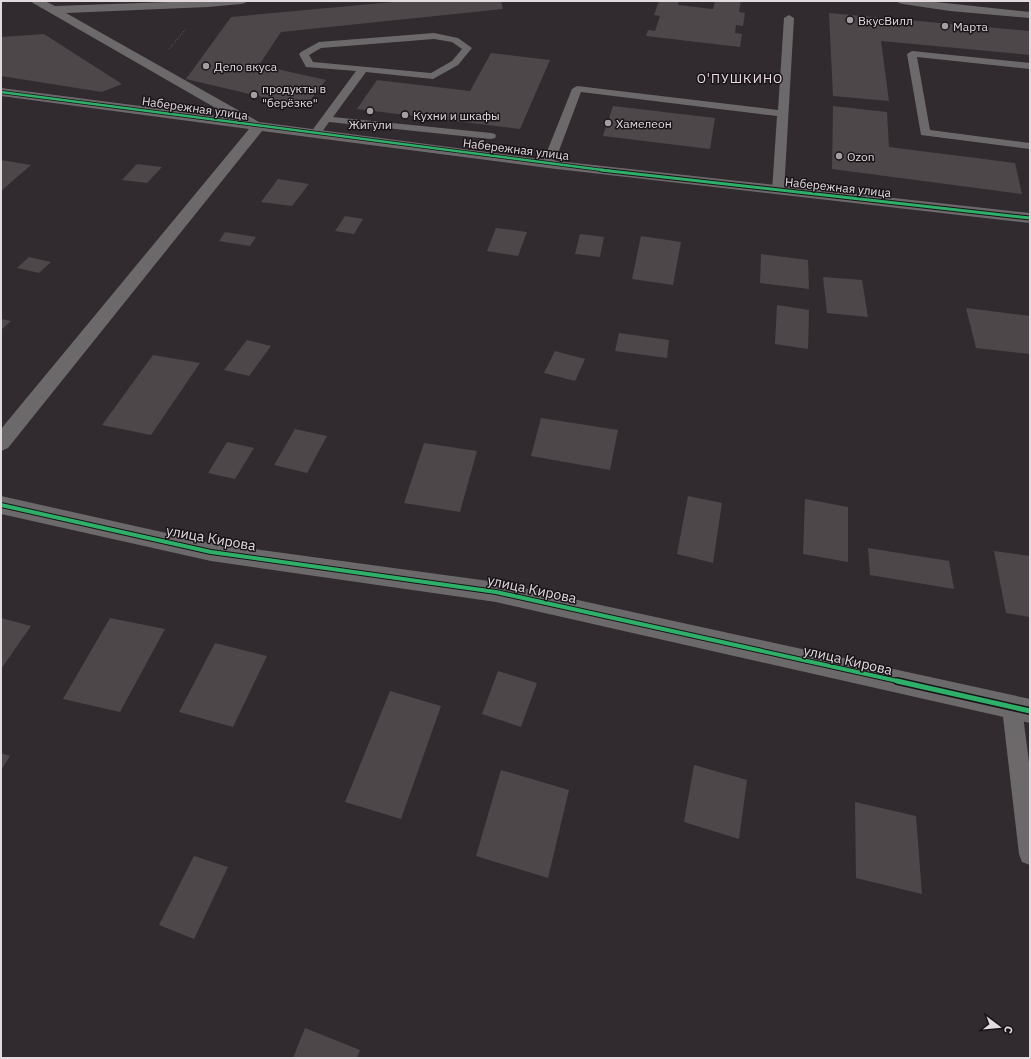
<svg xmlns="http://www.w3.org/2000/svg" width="1031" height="1059" font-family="'IBM Plex Sans',sans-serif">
  <rect width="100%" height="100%" fill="#312b2f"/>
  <!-- building -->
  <g fill="#4d474a">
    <path d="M404 1H501L503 9 281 32 259 65 326 80 305 107 186 79 231 17Z"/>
    <path d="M659 1H679L678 5 713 9 715 1H741L739 12 745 13 743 26 736 25 735 33 742 34 740 47 646 36 648 30 655 31 660 16 654 15Z"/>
    <path d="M829 13 1030 31V55L881 41 889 101 833 96Z"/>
    <path d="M44 34 122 84 102 92 1 76V37Z"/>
    <path d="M491 53 550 60 520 129 357 109 377 80 470 91Z"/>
    <path d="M613 106 715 118 710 149 603 136Z"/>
    <path d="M833 106 887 112 889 147 1015 163 1022 194 832 169Z"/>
    <path d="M1 160 31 165 1 191Z"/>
    <path d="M137 164 162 167 147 183 122 180Z"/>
    <path d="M278 179 309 184 292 206 261 202Z"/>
    <path d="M345 216 363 219 354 234 335 231Z"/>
    <path d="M496 228 527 232 518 256 487 251Z"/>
    <path d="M225 232 256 237 250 246 219 241Z"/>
    <path d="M580 234 604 237 600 257 575 254Z"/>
    <path d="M641 236 681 242 673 285 632 279Z"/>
    <path d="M761 254 808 260 809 289 760 283Z"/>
    <path d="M29 257 51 262 39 273 17 268Z"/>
    <path d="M823 277 862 280 868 317 827 313Z"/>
    <path d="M777 305 809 310 808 349 775 344Z"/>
    <path d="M966 308 1030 316V354L976 348Z"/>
    <path d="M1 319 11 321 1 330Z"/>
    <path d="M619 333 669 340 667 358 615 351Z"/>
    <path d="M247 340 271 346 249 376 224 370Z"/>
    <path d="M555 351 585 359 575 381 544 373Z"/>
    <path d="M153 355 200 363 151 435 102 425Z"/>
    <path d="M541 418 618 430 610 470 531 456Z"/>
    <path d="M295 429 327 436 307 473 274 465Z"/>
    <path d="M227 442 254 448 235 479 208 473Z"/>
    <path d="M424 443 477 451 460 512 404 503Z"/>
    <path d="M688 496 722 503 713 563 677 554Z"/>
    <path d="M805 499 848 507V562L803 554Z"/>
    <path d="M868 548 949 561 954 589 870 575Z"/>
    <path d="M994 551 1030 556V617L1006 613Z"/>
    <path d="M1 618 31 626 1 669Z"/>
    <path d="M110 618 165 629 120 712 63 699Z"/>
    <path d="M215 643 267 656 233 727 179 712Z"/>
    <path d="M498 671 537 683 521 727 482 714Z"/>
    <path d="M390 691 441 706 401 819 345 802Z"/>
    <path d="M1 753 10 756 1 770Z"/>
    <path d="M694 765 747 780 739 839 684 822Z"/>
    <path d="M501 770 569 790 548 878 476 856Z"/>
    <path d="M855 802 916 816 922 894 856 878Z"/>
    <path d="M194 856 228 867 194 939 159 925Z"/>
    <path d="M305 1028 360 1050 357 1058H293Z"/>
  </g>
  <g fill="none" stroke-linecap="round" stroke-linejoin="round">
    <!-- path -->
    <path stroke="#6c696a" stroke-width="1.5" stroke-dasharray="0.5 2" stroke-linecap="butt" d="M169 49 187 28"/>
    <!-- lane -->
    <g fill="#6c696b" fill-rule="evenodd">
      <path d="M789 15 794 18 784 191 782 193H774L772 191 777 116 581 92 554 164 552 166H544L542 164 572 89 577 86 778 110 784 18Z"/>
      <path d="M434 33 458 38 472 48 458 65 433 79 366 72 333 117 491 133 495 134 496 136 495 138 491 139 329 122 319 136H311L310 134 311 132 356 71 306 67 299 54 301 52 319 42ZM434 39 452 42 462 49 452 61 431 73 313 62 309 55 321 48Z"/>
      <path d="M912 51 1030 63V69L917 57 930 130 1030 143V149L921 135 907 54Z"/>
      <path d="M1012 698 1019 701 1022 708 1030 770V865L1022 862 1019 854 1002 708 1005 701Z"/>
    </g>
    <!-- street -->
    <g fill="#6c696b" fill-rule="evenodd">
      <path d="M31 1H45L55 6 197 1H247L245 3 241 4 208 7 66 13 259 122 548 160 1030 213V223L548 168 262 131 8 448 1 451V429L249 129 1 96V88L233 118 33 3Z"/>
      <path d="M897 1H926L1030 12V18L950 11 903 4 899 3Z"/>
      <path d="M1 496 211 543 496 582 1030 699V723L496 602 211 561 1 514Z"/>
    </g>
    <!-- cycleway-far3 casing -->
    <g stroke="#181316" stroke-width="4">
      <path id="cycleway-far3" d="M1 92 610 171"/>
    </g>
    <!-- cycleway-far2 casing -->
    <g stroke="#181316" stroke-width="5">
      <path id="cycleway-far2" d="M601 170 1030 218"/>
    </g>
    <!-- cycleway-far1 casing -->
    <g stroke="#181316" stroke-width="6">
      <path id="cycleway-far1" d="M1 505 211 552 496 592 902 682"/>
    </g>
    <!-- cycleway casing -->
    <g stroke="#181316" stroke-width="8">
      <path id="cycleway" d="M897 681 1030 711"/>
    </g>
    <!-- cycleway-far3 -->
    <use href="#cycleway-far3" stroke="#2db169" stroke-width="2.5"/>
    <!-- cycleway-far2 -->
    <use href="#cycleway-far2" stroke="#2db169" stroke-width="3"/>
    <!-- cycleway-far1 -->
    <use href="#cycleway-far1" stroke="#2db169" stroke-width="4"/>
    <!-- cycleway -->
    <use href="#cycleway" stroke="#2db169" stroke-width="5"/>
  </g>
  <!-- markers -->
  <g fill="#a49da1" stroke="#181316" stroke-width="1.5">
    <circle cx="850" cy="20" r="4"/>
    <circle cx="945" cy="26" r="4"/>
    <circle cx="206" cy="66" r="4"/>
    <circle cx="254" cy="95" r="4"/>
    <circle cx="370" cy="111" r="4"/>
    <circle cx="405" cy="115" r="4"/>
    <circle cx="608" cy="123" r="4"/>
    <circle cx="839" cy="156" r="4"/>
  </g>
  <g text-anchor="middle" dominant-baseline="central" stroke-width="3" stroke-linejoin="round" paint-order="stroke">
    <!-- far-poi labels -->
    <g font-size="12" fill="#e2dadf" stroke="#181316" text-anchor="start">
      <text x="858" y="20">ВкусВилл</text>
      <text x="953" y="26">Марта</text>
      <text x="214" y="66">Дело вкуса</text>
      <text x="262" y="88">продукты в<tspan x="262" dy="14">"берёзке"</tspan></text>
      <text x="413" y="115">Кухни и шкафы</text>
      <text x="616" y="123">Хамелеон</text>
      <text x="370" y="124" text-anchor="middle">Жигули</text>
      <text x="847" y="156">Ozon</text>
    </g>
    <!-- far-street labels -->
    <g font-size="12" fill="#e2dadf" stroke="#181316">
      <text transform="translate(195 108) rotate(8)">Набережная улица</text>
      <text transform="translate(516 149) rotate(7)">Набережная улица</text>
      <text transform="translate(838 187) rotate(6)">Набережная улица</text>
    </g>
    <!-- far-neighbourhood labels -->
    <g font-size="13" letter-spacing="1" fill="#efdee9" stroke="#181316">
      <text x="740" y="78">О'ПУШКИНО</text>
    </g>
    <!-- street labels -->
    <g font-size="14" fill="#e2dadf" stroke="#181316">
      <text transform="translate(211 538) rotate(10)">улица Кирова</text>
      <text transform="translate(532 589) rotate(12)">улица Кирова</text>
      <text transform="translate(848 660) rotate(13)">улица Кирова</text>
    </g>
  </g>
  <!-- border -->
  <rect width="1031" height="1059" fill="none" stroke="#e2dadf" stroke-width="4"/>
  <!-- north arrow -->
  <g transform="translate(999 1027) rotate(106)" stroke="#181316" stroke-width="3" paint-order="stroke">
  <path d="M0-3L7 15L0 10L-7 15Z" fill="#e2dadf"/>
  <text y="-6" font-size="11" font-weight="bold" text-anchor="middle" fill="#e2dadf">С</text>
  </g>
</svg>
